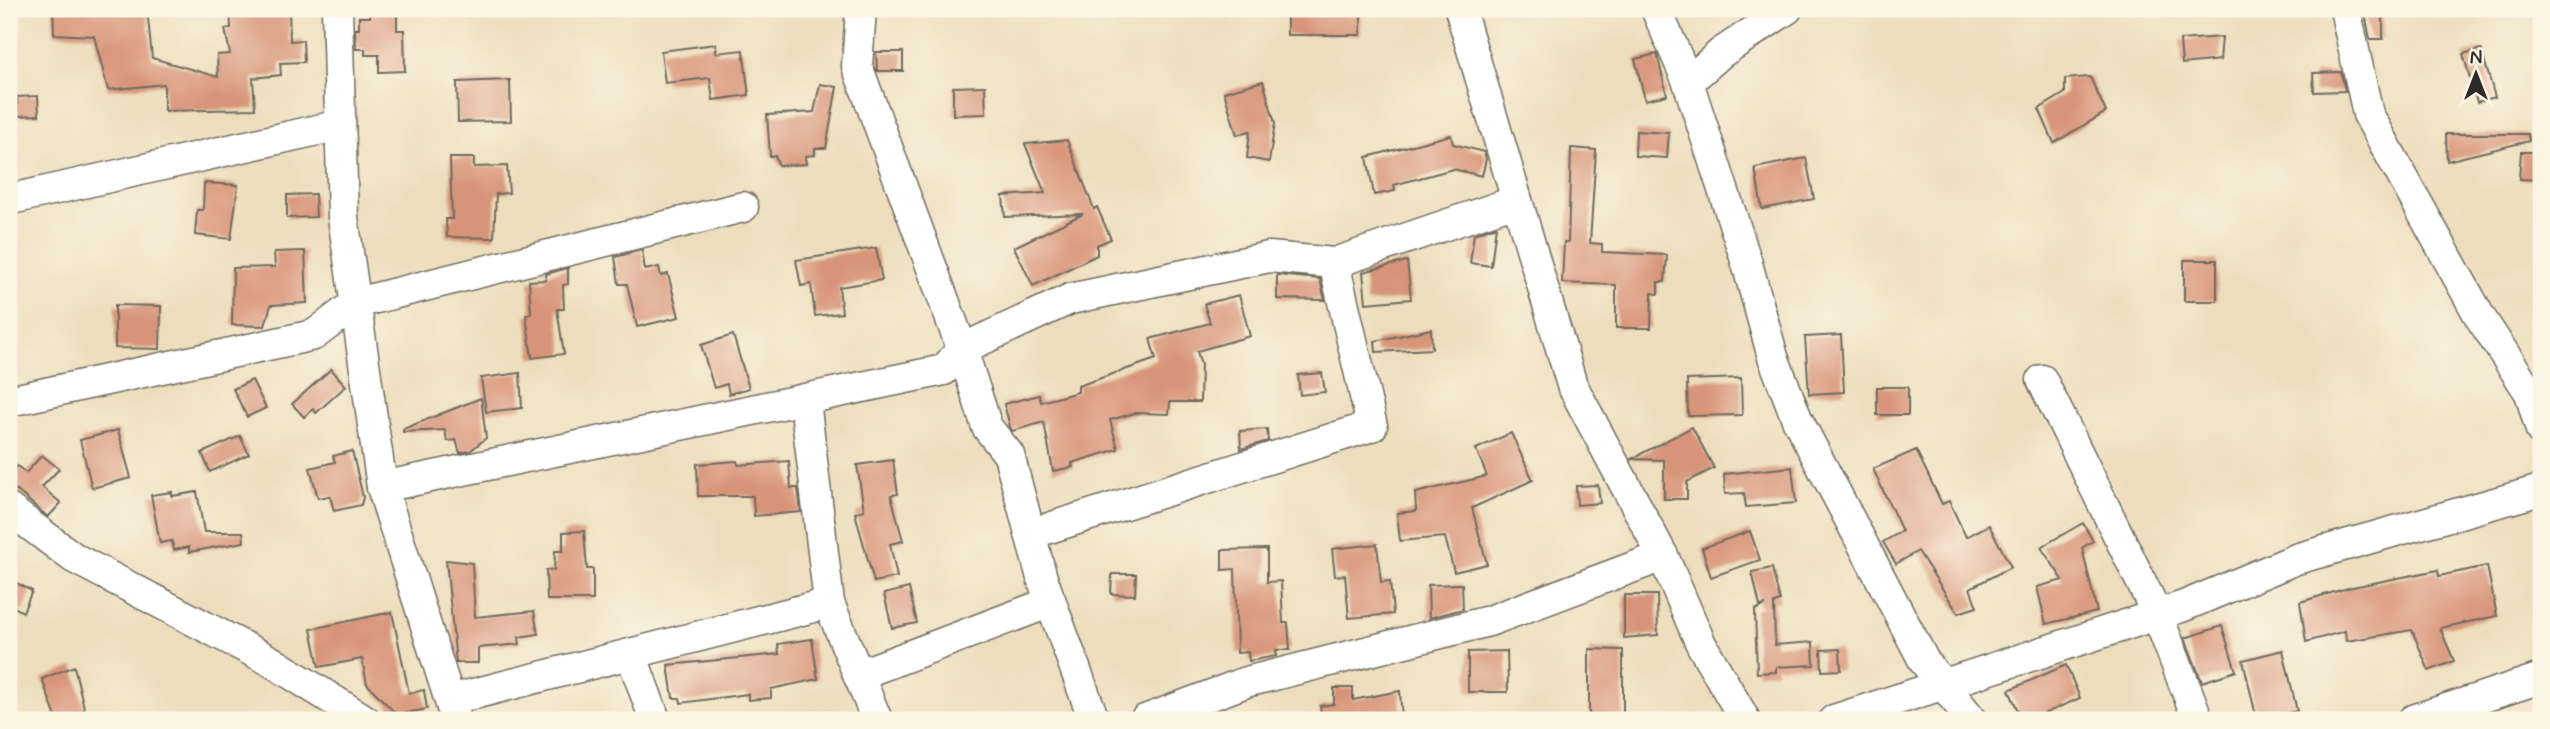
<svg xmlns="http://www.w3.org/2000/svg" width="2550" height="729" font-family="Mynerve,sans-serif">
  <rect width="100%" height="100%" fill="#fcf5e5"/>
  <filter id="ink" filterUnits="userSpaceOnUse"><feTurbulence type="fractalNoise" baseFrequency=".0143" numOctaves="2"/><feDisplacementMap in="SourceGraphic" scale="14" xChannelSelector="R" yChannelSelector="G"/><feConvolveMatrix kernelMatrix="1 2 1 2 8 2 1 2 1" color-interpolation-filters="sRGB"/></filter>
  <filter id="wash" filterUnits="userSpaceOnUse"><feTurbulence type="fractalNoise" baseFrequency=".00686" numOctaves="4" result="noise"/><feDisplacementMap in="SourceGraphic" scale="28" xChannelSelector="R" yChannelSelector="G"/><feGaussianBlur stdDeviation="1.57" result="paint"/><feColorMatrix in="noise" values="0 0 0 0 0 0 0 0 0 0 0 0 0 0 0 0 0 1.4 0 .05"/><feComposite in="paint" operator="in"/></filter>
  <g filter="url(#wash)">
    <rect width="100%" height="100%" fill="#ecdebc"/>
    <g id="blocks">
      <!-- building -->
      <g fill="#d89478">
        <path d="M53 9H147L152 58 218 77 217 55 230 54 225 29 231 28 230 9H289L290 41 303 40 304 62 280 63 281 75 253 78 255 109 164 111V84L108 90 94 36 54 34Z"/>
        <path d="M370 9H397V30H404L405 71 379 72V55H365V49H356L355 29H359V17H370Z"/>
        <path d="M2364 9H2383V39H2370Z"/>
        <rect x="1287" y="14" width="74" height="21"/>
        <path d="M2222 37 2220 60 2182 64 2180 40Z"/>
        <path d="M716 44V53L743 50 749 95 713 100 710 78 665 83 661 51Z"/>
        <path d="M2481 49 2495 97 2477 102 2463 54Z"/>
        <path d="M876 52H903V71H877Z"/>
        <path d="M1657 54 1667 95 1645 100 1635 59Z"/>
        <path d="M2341 72 2345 91 2314 92 2313 73Z"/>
        <path d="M2090 77 2106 112 2054 143 2039 109 2065 93V79Z"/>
        <path d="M510 80 511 121 458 122 457 82Z"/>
        <path d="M1263 81 1275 123 1269 162 1247 158 1250 131 1237 135 1224 92Z"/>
        <path d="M820 84 837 87 826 148H815V155L805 156 806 164 779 166 775 156H770L767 115 814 112Z"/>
        <path d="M985 86 986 114 953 115V87Z"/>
        <path d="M38 96 39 115 18 116 17 97Z"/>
        <path d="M1636 131 1669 133 1667 158 1635 156Z"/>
        <path d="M2446 134H2528L2529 141 2447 161Z"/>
        <path d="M1451 135 1453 144 1484 152 1486 159 1482 176 1453 169 1394 185 1395 191 1374 195 1367 157Z"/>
        <path d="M1067 140 1094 209 1097 207 1111 239 1097 245V255L1033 286 1014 247 1083 214 1005 217 1003 196 1045 193 1025 144Z"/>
        <path d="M1571 148 1596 150 1590 243 1602 244V252L1667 255 1665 282H1658V294L1652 293 1651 328H1616V285L1562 283 1564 242H1568Z"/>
        <path d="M2521 152H2541V180L2519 179Z"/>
        <path d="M450 158H474V167L507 166 509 193 496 194 494 238 447 237 446 219H452Z"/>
        <path d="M1806 158 1814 199 1762 209 1755 168Z"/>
        <path d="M204 183 238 185 231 239 195 235 197 210H203Z"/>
        <path d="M315 194 316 217 287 218V195Z"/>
        <path d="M1496 226 1491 266 1470 263 1474 234Z"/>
        <path d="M876 248 882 280 839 287 842 313 815 316 811 284 801 286 796 260Z"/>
        <path d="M642 250 645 270 659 267 661 276 668 274 679 317 637 327 627 284H619L615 257Z"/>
        <path d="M305 251 307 303 271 305 265 326 232 325 233 268 275 267 274 252Z"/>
        <rect x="2184" y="260" width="33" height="41"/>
        <path d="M1407 261 1411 299 1366 303 1363 272Z"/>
        <path d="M568 268V284L563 285 564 309H557L564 354 532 358 526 315 531 314 529 281 546 280V274Z"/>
        <path d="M1277 275 1320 279 1325 300 1277 299Z"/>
        <path d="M1239 295 1250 336 1197 351 1201 365 1200 402H1170L1169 414 1135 413 1110 420 1118 449 1072 463 1073 467 1053 471 1044 422 1012 431 1010 427 1004 404 1039 395 1041 402 1078 392V386L1156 359 1150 339 1210 323 1204 304Z"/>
        <path d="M115 305 161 306 160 349 115 348Z"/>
        <path d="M1431 329 1432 349 1376 352 1375 341Z"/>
        <path d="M733 335 749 388 729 394 727 384 714 388 701 345Z"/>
        <path d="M1841 335 1844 392 1809 394 1805 337Z"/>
        <path d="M331 369 346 386 316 413 313 409 304 417 292 404Z"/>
        <path d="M520 373 522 408 486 412 481 378Z"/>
        <path d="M1322 373 1325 392 1300 395 1298 375Z"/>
        <path d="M1741 378 1742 415 1688 416 1687 380Z"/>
        <path d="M252 380 266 408 247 417 233 389Z"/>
        <rect x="1877" y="387" width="31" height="28"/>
        <path d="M481 398 486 438 470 451 460 453 456 440 447 441 445 430 403 432V429Z"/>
        <path d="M1692 427 1714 468 1687 482V499H1664V460L1631 459Z"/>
        <path d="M1267 429 1268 441 1241 449 1240 431Z"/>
        <path d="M118 430 131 478 92 488 80 440Z"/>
        <path d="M1511 433 1533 480 1472 508 1487 564 1454 572 1445 537 1400 541 1397 513 1416 511 1415 493 1487 476 1476 449Z"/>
        <path d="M240 436 249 454 210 472 202 453Z"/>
        <path d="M1916 450 1942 504 1949 501 1966 537 1989 525 2011 567 1970 588 1977 607 1958 613 1918 551 1896 564 1883 542 1902 531 1873 469Z"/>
        <path d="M352 451 363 497 361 505 334 511 330 496 318 498 310 468 335 462 333 456Z"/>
        <path d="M42 455 59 469 42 487 61 503 48 517 9 484V476L17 466 26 473Z"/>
        <path d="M893 460 898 494 891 495 903 541 890 544 897 577 874 582 855 513 864 510 857 465Z"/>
        <path d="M737 461 738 465 789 461 791 488H798L801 512 754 516 753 496H698L697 464Z"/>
        <path d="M1792 467 1796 503 1746 507 1744 493 1725 494 1724 474Z"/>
        <path d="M1598 485 1600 503 1577 505 1576 486Z"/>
        <path d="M172 492V496L197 492 204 532H243L244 542 189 552V547L174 550 172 541 160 543 151 495Z"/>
        <path d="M2083 523 2093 541 2082 548 2097 612 2046 624 2037 587 2063 580 2041 547Z"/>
        <path d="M584 531 587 569H593V600H547L546 570H554L555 551H563V532Z"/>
        <path d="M1750 531 1760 560 1711 577 1702 548Z"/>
        <path d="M1377 544 1381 582 1390 581 1393 614 1349 618 1345 575 1335 576 1332 549Z"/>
        <path d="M1267 549V582L1281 581 1283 623H1288L1290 650H1276V656L1249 661 1248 652 1237 653 1235 569 1222 570V550Z"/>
        <path d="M446 560 472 563 475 617 534 611 538 634 519 637 520 644 478 648V663H456Z"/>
        <path d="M2487 566 2497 616 2440 628 2454 661 2429 671 2412 630 2346 641 2345 631 2306 642 2300 602 2348 588 2438 570 2439 576Z"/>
        <path d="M1772 568 1780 601 1774 603 1775 645 1813 642 1814 665 1776 667V672L1757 673 1755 610 1766 605 1760 606 1752 572Z"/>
        <path d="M1112 574H1136L1135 595 1111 594Z"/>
        <path d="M9 579 32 591 23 612 9 604Z"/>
        <path d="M1462 584 1463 609 1429 618 1428 585Z"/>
        <path d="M909 588 917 623 892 628 884 594Z"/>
        <path d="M1624 595H1657L1658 635 1624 638Z"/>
        <path d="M392 612 409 693 424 690 427 709 397 715 367 684 362 659 319 667 311 629Z"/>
        <path d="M2222 626 2236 671 2202 682 2185 638Z"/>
        <path d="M812 639 818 679 771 689V698L748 700V694L681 703 680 698H673L668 665 779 654 778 644Z"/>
        <path d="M1589 649 1623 650V719H1589Z"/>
        <path d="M1840 649 1841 670 1822 671 1821 650Z"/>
        <path d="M2283 650 2297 711 2257 720 2243 660Z"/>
        <path d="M1507 651 1508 692H1468V652Z"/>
        <path d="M2066 665 2080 698 2030 720H2022L2009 690Z"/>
        <path d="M74 666 87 720H57L42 679Z"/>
        <path d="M1334 688H1353V700L1400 691 1402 720H1370V716H1321L1320 706 1334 704Z"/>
      </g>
    </g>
  </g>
  <g filter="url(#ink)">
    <use href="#blocks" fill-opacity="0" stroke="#6f6a5e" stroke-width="2"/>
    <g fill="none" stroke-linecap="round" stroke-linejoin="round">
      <!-- minor casing -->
      <g stroke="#6f6a5e" stroke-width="33">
        <g id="minor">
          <path d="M337 9 343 217 382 487 456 720"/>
          <path d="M861 9 857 66 962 349 987 427 1009 455 1042 578 1094 720"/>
          <path d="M1460 9 1572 385 1663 556 1701 644 1745 720"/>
          <path d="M1656 9 1688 82 1746 260 1773 357 1797 419 1924 661 1972 720"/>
          <path d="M2345 9 2368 114 2480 317 2530 393 2541 430"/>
          <path d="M1688 82 1721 53 1787 9"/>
          <path d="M16 198 340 125"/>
          <path d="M2042 380 2157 614 2198 720"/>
          <path d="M9 401 314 335 356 303 743 207"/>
          <path d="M805 401 829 603 877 720"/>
          <path d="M382 487 944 370 962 349 1070 299 1269 257 1334 263 1516 201"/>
          <path d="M9 509 74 558 269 660 365 720"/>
          <path d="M1030 534 1372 426 1334 263"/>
          <path d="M631 654 655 720"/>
          <path d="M858 675 1051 602"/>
          <path d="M450 700 829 603"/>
          <path d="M1145 720 1246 682 1489 621 1663 556"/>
          <path d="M1834 720 2184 606 2296 559 2541 490"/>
          <path d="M2413 720 2541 678"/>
        </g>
      </g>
      <!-- minor -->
      <use href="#minor" stroke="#fff" stroke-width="30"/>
    </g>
  </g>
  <!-- margin -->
  <rect width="2550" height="729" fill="none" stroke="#fcf5e5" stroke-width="35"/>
  <!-- north arrow -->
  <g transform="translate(2476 74)" stroke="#fcf5e5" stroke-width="5" paint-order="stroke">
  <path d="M0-5L12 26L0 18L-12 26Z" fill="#2b2b2b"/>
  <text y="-10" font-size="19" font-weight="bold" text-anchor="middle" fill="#2b2b2b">N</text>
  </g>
</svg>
